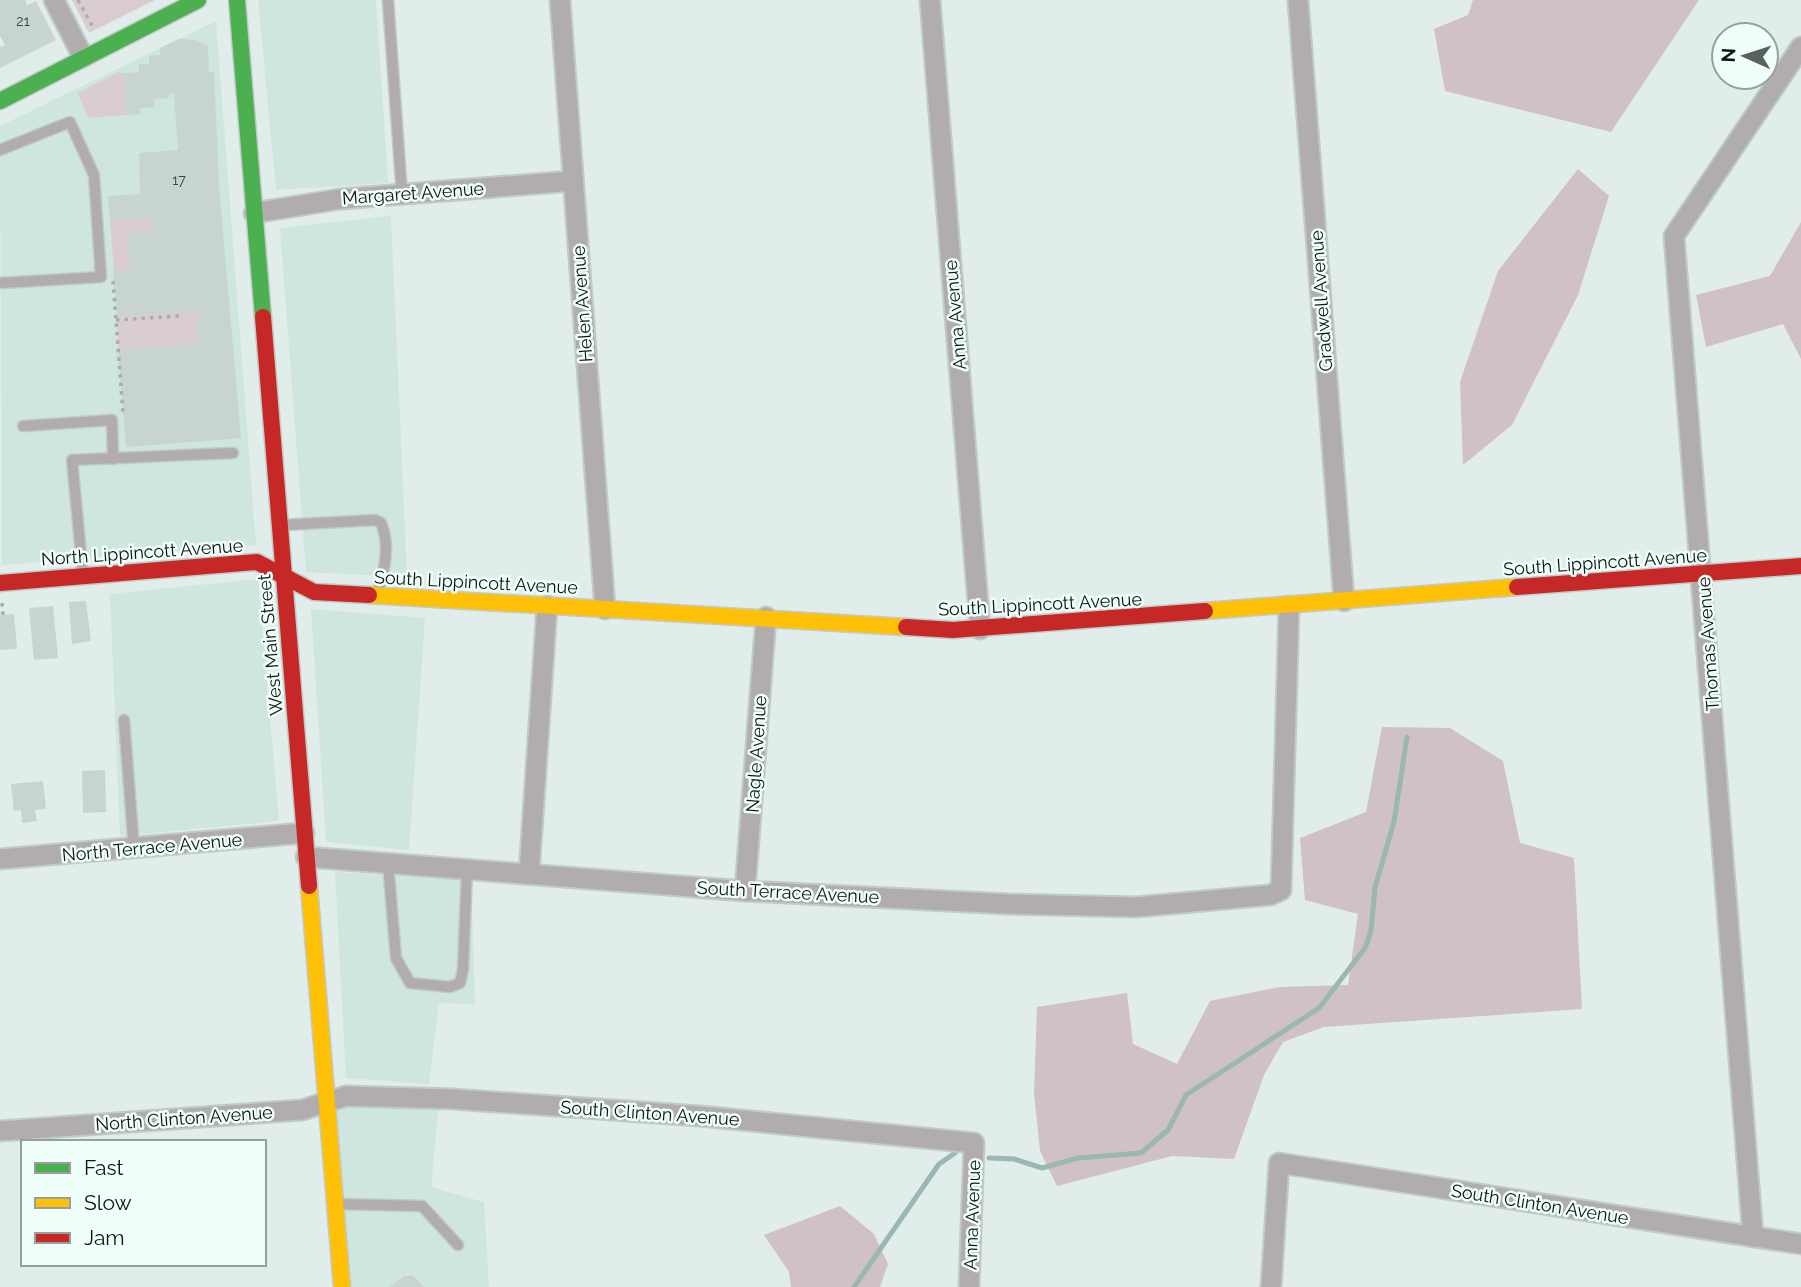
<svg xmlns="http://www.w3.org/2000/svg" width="1801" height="1287" font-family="Raleway,sans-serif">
  <rect width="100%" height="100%" fill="#e1edea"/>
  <!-- built -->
  <g fill="#cfe5e0">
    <path d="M258 0H376L388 183 276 190Z"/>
    <path d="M216 21 256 545 2 565 0 126Z"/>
    <path d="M391 216 407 577 306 572 280 228Z"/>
    <path d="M258 579 279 821 120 836 110 594Z"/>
    <path d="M311 609 425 618 409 850 326 842Z"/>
    <path d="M335 872 471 881 475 1004 439 1003 429 1084 346 1078Z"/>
    <path d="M331 1101 439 1103 431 1187 484 1202 489 1287H345Z"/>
  </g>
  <!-- green -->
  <g fill="#dacdd0">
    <path d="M72 0H155L89 33Z"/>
    <path d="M118 72 125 73 126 115 88 118 78 93Z"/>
    <path d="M148 217 152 221 153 231 130 270 114 272 110 220Z"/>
    <path d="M198 310 199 344 118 350 117 317Z"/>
  </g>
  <!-- forest -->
  <g fill="#cfc1c4">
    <path d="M1473 0H1699L1611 132 1445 91 1434 29 1468 15Z"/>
    <path d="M1578 169 1609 196 1578 295 1512 425 1463 465 1460 382 1498 271Z"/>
    <path d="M1801 222V359L1783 324 1706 347 1696 295 1770 276Z"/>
    <path d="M1382 727 1450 728 1503 761 1520 843 1574 858 1582 1009 1324 1027 1283 1042 1264 1075 1234 1159 1172 1156 1057 1186 1040 1151 1034 1093 1037 1007 1127 993 1133 1044 1177 1064 1210 1001 1280 987 1348 985 1358 914 1305 900 1300 838 1366 812Z"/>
    <path d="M840 1206 874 1234 888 1264 880 1287H791L789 1272 764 1235Z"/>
  </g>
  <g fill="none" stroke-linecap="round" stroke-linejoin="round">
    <!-- stream -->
    <g stroke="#9ab8b1" stroke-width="5">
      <path d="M989 1158 1014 1159 1042 1168 1078 1158 1141 1153 1168 1130 1186 1095 1319 1008 1365 948 1371 931 1375 887 1394 822 1407 737"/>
      <path d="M854 1287 939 1164 955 1153"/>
    </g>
  </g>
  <!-- building -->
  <g fill="#c7d4d1">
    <path d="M0 0H25L27 5 36 1 56 40 0 68V47L5 45 0 36Z"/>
    <path d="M179 39 196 40 208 46 209 72H214L219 187 241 438 126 447 118 350 199 344 198 310 117 317 113 272 130 270 127 233 153 231 152 221 148 217 110 220 108 196 140 194 139 153 178 150 174 93 169 94V98L154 99 155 107 140 108 141 114 126 115 125 73 139 72V64H149V56L160 55V48Z"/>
    <path d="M86 601 91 641 72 644 69 602Z"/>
    <path d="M53 606 58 658 34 660 29 608Z"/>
    <path d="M14 614 17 649 0 650V615Z"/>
    <path d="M105 770 106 812 83 813 82 771Z"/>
    <path d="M43 781 46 809 35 810 37 821 22 823 21 810 14 811 11 784Z"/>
    <path d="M404 1276H413L424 1287H390Z"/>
  </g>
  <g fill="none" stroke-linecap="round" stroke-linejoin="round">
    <!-- lane casing -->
    <g stroke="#c0cac7" stroke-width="13">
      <g id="lane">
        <path d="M388 0 402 195"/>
        <path d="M0 150 70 122 94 175 101 277 0 283"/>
        <path d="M23 426 112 420 113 459"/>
        <path d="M283 525 375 520 381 523C391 546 384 572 377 595"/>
        <path d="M83 575 72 460 233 453"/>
        <path d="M124 720 134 849"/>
        <path d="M388 863 396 958 410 983 450 987 460 983 463 969 467 869"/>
        <path d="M338 1204 422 1206 458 1245"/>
      </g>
    </g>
    <!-- street casing -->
    <g stroke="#c0cac7" stroke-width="23">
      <g id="street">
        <path d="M54 0 83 57"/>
        <path d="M560 0 605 609"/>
        <path d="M930 0 980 629"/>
        <path d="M1298 0 1344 601"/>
        <path d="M254 213 340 199 573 181"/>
        <path d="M306 857 745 891 1008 904 1136 907 1270 895 1281 890 1289 606"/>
        <path d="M0 859 304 833"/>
        <path d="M529 874 547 606"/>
        <path d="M745 891 766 617"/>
        <path d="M0 1131 302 1110 346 1096 452 1099 700 1116 974 1143 969 1287"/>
        <path d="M1753 1237 1674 236 1801 47"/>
        <path d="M1271 1287 1279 1163 1801 1244"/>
      </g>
    </g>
    <!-- fast casing -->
    <g stroke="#c0cac7" stroke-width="19">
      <g id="fast">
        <path d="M237 0 263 317"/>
        <path d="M0 101 198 0"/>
      </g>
    </g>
    <!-- slow casing -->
    <g stroke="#c0cac7" stroke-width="19">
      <g id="slow">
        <path d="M369 595 906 627"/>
        <path d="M1205 611 1517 587"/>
        <path d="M309 886 342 1287"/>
      </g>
    </g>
    <!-- jam casing -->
    <g stroke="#c0cac7" stroke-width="19">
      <g id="jam">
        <path d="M263 317 309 886"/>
        <path d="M0 583 257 562 314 592 369 595"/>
        <path d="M1517 587 1801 566"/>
        <path d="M906 627 953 630 1205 611"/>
      </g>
    </g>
    <!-- path -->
    <g stroke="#abadad" stroke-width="3.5" stroke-dasharray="3.5 5" stroke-linecap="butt">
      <path d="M78 0 94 29"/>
      <path d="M113 281 123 413"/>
      <path d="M116 320 179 316"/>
      <path d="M2 603 3 615"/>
    </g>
    <!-- lane -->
    <use href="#lane" stroke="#b1adae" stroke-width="10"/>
    <!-- street -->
    <use href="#street" stroke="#b1adae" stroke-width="19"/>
    <!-- fast -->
    <use href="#fast" stroke="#4caf50" stroke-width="16"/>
    <!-- slow -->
    <use href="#slow" stroke="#ffc107" stroke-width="16"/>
    <!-- jam -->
    <use href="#jam" stroke="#c62828" stroke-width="16"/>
  </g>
  <g text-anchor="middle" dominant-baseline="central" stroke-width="5" stroke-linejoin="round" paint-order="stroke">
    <!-- number labels -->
    <g font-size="14" fill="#3c4643">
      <text x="23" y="21">21</text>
      <text x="179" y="180">17</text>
    </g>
    <!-- street labels -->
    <g font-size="18" fill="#0e1614" stroke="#f0fefa">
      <text transform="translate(413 193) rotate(-4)">Margaret Avenue</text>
      <text transform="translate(1321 301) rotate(-94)">Gradwell Avenue</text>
      <text transform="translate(582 304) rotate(-94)">Helen Avenue</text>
      <text transform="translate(955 315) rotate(-95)">Anna Avenue</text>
      <text transform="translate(142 552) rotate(-4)">North Lippincott Avenue</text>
      <text transform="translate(1605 562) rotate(-4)">South Lippincott Avenue</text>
      <text transform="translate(476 582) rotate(3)">South Lippincott Avenue</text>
      <text transform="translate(1040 604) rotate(-3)">South Lippincott Avenue</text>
      <text transform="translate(1708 644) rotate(-94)">Thomas Avenue</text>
      <text transform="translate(270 645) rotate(-95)">West Main Street</text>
      <text transform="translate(756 754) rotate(-86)">Nagle Avenue</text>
      <text transform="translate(152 847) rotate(-5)">North Terrace Avenue</text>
      <text transform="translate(788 892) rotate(3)">South Terrace Avenue</text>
      <text transform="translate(650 1113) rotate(4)">South Clinton Avenue</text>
      <text transform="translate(184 1118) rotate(-4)">North Clinton Avenue</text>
      <text transform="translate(1540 1204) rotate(9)">South Clinton Avenue</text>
      <text transform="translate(972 1215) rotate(-88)">Anna Avenue</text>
    </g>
  </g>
  <!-- legend -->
  <rect x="21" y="1140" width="245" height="126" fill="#f0fefa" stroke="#96a19e" stroke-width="2"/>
  <rect x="35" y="1163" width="35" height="10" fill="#4caf50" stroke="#96a19e" stroke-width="2"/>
  <text x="84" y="1175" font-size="21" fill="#0e1614">Fast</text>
  <rect x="35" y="1198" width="35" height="10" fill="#ffc107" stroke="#96a19e" stroke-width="2"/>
  <text x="84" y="1210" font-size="21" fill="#0e1614">Slow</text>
  <rect x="35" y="1233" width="35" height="10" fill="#c62828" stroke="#96a19e" stroke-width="2"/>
  <text x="84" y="1245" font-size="21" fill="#0e1614">Jam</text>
  <!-- north arrow -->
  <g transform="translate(1745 56) rotate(273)"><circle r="33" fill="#f0fefa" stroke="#96a19e" stroke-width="2"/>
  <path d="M0-5L12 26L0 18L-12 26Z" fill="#58615f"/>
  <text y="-10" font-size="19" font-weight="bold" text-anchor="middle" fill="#0e1614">N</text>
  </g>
</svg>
